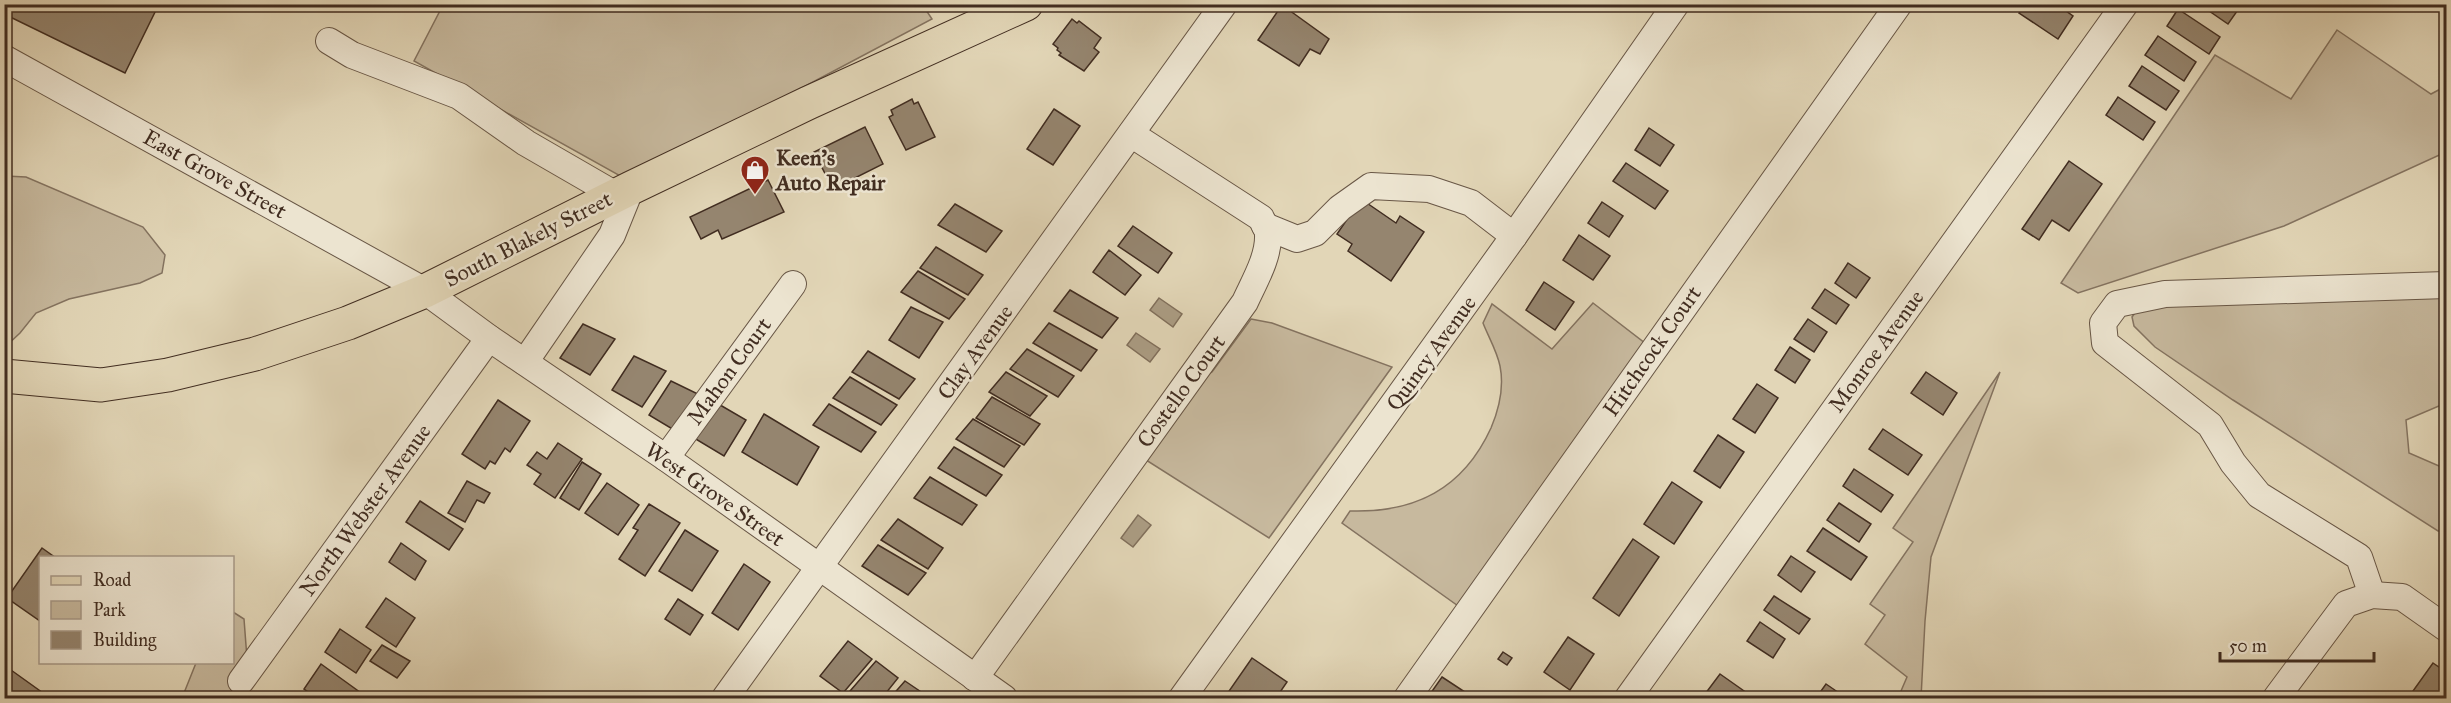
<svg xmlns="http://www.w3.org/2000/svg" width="2451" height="703" font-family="'IM FELL Great Primer',serif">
  <rect width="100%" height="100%" fill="#e2d6b7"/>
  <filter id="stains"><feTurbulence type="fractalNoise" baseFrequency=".00333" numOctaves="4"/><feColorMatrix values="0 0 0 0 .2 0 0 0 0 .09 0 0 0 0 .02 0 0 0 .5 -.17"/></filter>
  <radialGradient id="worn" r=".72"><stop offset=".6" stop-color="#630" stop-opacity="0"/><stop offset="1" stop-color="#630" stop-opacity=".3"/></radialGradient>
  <!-- green -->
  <g fill="#c7b99e" stroke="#847360" stroke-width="1.5">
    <path d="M922 4 932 19 779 100 622 177 414 61 443 5Z"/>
    <path d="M2337 30 2431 94 2446 86V152L2284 226 2078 293 2061 283 2215 55 2291 99Z"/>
    <path d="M5 176 26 177 143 227 165 255 162 273 140 283 69 299 36 313 20 333 5 347Z"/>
    <path d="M2446 292V403L2406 420 2409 453 2446 469V531H2438L2233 400 2155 347 2134 326 2132 317 2137 310 2172 303Z"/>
    <path d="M1593 303 1650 347 1461 608 1342 523 1350 511C1415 513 1463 489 1491 428 1499 409 1504 386 1500 366 1497 351 1488 336 1483 323L1492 304 1552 349Z"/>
    <path d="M1251 319 1272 323 1392 367 1269 538 1135 453 1191 384 1212 372Z"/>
    <path d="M2000 372 1931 557 1925 621 1921 698H1898L1907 677 1865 644 1885 615 1870 604 1913 542 1893 528Z"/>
    <path d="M233 612 244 619 250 698H182L196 663 232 662Z"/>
  </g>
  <!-- water -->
  <g fill="#ab9d84" stroke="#81705c" stroke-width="1.5">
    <path d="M1159 298 1182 314 1173 327 1150 310Z"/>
    <path d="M1136 333 1160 349 1150 362 1127 345Z"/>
    <path d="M1138 515 1151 525 1133 547 1121 538Z"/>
  </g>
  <!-- building -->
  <g fill="#95856f" stroke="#412d21" stroke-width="1.5">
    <path d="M4 4H159L125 73 4 14Z"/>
    <path d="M2025 4H2056L2073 16 2058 39 2019 13Z"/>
    <path d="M2199 4H2236L2240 7 2228 24Z"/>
    <path d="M1282 5 1329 39 1320 54 1310 49 1299 66 1258 40Z"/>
    <path d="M2178 9 2220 37 2209 54 2167 26Z"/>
    <path d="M1072 19 1077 23 1079 21 1101 38 1094 48 1099 52 1084 71 1059 55 1061 53 1057 50 1058 48 1053 44Z"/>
    <path d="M2158 36 2196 62 2184 81 2145 55Z"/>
    <path d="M2142 66 2179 91 2166 110 2129 86Z"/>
    <path d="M2118 97 2155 122 2143 140 2106 115Z"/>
    <path d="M912 99 914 104 918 102 935 137 906 150 889 117 893 115 891 110Z"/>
    <path d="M1054 109 1080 126 1053 165 1027 149Z"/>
    <path d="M865 127 883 164 833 189 814 152Z"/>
    <path d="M1649 128 1674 145 1660 166 1635 150Z"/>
    <path d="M2069 161 2102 184 2069 231 2052 220 2039 240 2022 229Z"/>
    <path d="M1626 163 1668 191 1655 209 1613 181Z"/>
    <path d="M768 180 784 212 722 239 718 230 701 239 690 217Z"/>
    <path d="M1361 199 1396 223 1400 216 1424 232 1391 281 1348 251 1352 244 1337 234Z"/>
    <path d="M1602 202 1623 216 1609 237 1588 223Z"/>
    <path d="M955 204 1002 231 986 252 938 225Z"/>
    <path d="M1133 226 1172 253 1158 273 1118 246Z"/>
    <path d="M1579 235 1610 256 1593 280 1563 260Z"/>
    <path d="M936 247 983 275 968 295 920 268Z"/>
    <path d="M1109 250 1141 275 1125 295 1093 272Z"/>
    <path d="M1848 263 1870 278 1856 298 1835 283Z"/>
    <path d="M918 271 965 299 949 319 901 292Z"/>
    <path d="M1544 282 1574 302 1555 330 1526 310Z"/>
    <path d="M1825 289 1849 305 1836 324 1812 308Z"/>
    <path d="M1070 290 1118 318 1102 338 1054 311Z"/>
    <path d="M911 307 943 322 919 358 889 340Z"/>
    <path d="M1808 319 1827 332 1814 352 1794 339Z"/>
    <path d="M1049 323 1097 350 1081 371 1033 343Z"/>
    <path d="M583 324 615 339 590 375 560 358Z"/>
    <path d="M1790 347 1810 360 1795 383 1775 370Z"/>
    <path d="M1027 349 1074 376 1058 397 1010 369Z"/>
    <path d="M868 351 915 379 899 399 852 372Z"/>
    <path d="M634 356 666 371 642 407 612 390Z"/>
    <path d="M1006 372 1047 396 1030 416 989 392Z"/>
    <path d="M1926 372 1957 393 1943 415 1911 393Z"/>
    <path d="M850 377 897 405 881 425 833 398Z"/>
    <path d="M671 381 702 396 679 433 649 415Z"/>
    <path d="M1757 384 1778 398 1755 433 1733 419Z"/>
    <path d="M992 397 1040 424 1024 445 976 418Z"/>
    <path d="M498 400 530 421 510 452 505 448 495 464 490 461 485 469 462 454Z"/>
    <path d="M715 402 746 420 724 456 694 438Z"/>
    <path d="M829 404 876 432 861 452 813 425Z"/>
    <path d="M764 414 819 447 797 485 742 452Z"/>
    <path d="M973 419 1020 446 1004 467 956 439Z"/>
    <path d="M1883 429 1922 455 1908 475 1869 449Z"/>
    <path d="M1718 435 1744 452 1720 488 1694 471Z"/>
    <path d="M558 443 582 459 555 498 534 484 541 474 527 465 537 452 547 459Z"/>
    <path d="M954 447 1002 475 986 496 938 468Z"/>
    <path d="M582 462 601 474 579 510 560 498Z"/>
    <path d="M1854 469 1893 495 1881 512 1843 486Z"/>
    <path d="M930 477 977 505 962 525 914 498Z"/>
    <path d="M467 481 490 493 484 503 477 500 465 522 448 513Z"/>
    <path d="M1672 482 1702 502 1674 544 1644 524Z"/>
    <path d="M607 483 639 505 618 535 585 513Z"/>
    <path d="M420 501 463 529 449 550 406 522Z"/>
    <path d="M1839 503 1871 524 1859 542 1827 520Z"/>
    <path d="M649 504 680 523 645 576 619 559 638 530 633 528Z"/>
    <path d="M898 519 943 548 928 569 881 540Z"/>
    <path d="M1823 528 1867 557 1851 580 1807 551Z"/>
    <path d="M685 530 718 551 692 591 659 571Z"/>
    <path d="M1633 539 1659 557 1619 616 1593 598Z"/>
    <path d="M401 543 426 561 415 580 389 562Z"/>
    <path d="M878 545 926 573 908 595 862 566Z"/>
    <path d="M42 548 56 558H40V621L7 598Z"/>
    <path d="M1791 556 1815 572 1801 592 1778 575Z"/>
    <path d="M744 564 770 582 738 630 712 613Z"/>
    <path d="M1774 596 1810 619 1799 634 1764 610Z"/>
    <path d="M386 598 415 618 396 647 366 627Z"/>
    <path d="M678 599 703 615 690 635 665 619Z"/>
    <path d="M1760 622 1785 639 1773 658 1747 641Z"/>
    <path d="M340 629 371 650 356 673 325 652Z"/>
    <path d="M1568 637 1594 654 1570 690 1544 672Z"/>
    <path d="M848 641 872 659 843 693 820 676Z"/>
    <path d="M382 645 410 661 397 678 370 661Z"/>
    <path d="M1503 652 1512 658 1507 665 1498 659Z"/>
    <path d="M1252 658 1287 682 1276 698H1233L1227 694Z"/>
    <path d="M876 661 898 678 882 698H844Z"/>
    <path d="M2433 663 2446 672V698H2408Z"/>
    <path d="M321 664 368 698H317L304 689Z"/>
    <path d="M4 665 50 698H4Z"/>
    <path d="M1720 674 1754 698H1702Z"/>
    <path d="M1442 677 1468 694 1466 698 1428 697Z"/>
    <path d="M905 681 930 698H890Z"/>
    <path d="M1826 684 1845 697 1844 698H1816Z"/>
  </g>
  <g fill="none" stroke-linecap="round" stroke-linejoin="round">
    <!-- minor casing -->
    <g stroke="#695746" stroke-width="28">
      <g id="minor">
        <path d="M329 41 352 55 459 96 526 143 616 195"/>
        <path d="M4 58 425 291 489 338 666 458 1004 698"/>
        <path d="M1265 226 1297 239 1315 233 1340 208 1371 186 1429 189 1471 203 1514 236"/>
        <path d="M525 362 612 235 631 188"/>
        <path d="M666 458 793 284"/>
        <path d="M2372 595 2359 557 2259 495 2233 463 2210 425 2105 343 2103 323 2117 304 2165 294 2446 285"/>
        <path d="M975 678 1245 302C1254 282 1269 257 1268 235 1268 229 1263 223 1261 218L1131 134"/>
        <path d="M241 681 489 338"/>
        <path d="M725 698 1224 4"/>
        <path d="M1182 698 1514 236 1676 4"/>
        <path d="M1407 698 1899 4"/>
        <path d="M1628 698 2125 4"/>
        <path d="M2276 698 2346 604 2372 595 2402 597 2446 628"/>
      </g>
    </g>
    <!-- major casing -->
    <g stroke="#412d21" stroke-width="35">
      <path id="major" d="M4 376 101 385 168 375 255 354 348 323 425 291 631 188 808 103 1026 4"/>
    </g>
    <!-- minor -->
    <use href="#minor" stroke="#ece4d0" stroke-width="26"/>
    <!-- major -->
    <use href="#major" stroke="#e2d6b7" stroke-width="33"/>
  </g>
  <!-- icons -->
  <defs>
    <g id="shop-pin" transform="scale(1.5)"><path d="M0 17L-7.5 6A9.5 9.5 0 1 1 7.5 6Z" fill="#8f2418" stroke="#ece4d0"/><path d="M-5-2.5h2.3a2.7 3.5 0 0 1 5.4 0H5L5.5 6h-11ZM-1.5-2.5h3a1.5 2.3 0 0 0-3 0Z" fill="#fff"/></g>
  </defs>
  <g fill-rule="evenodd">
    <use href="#shop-pin" x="755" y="170"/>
  </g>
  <g text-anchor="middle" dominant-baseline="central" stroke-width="5" stroke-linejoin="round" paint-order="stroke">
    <!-- poi labels -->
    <g font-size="22" font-weight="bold" fill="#412d21" stroke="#ece4d0" text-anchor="start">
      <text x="776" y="157">Keen's<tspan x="776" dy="25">Auto Repair</tspan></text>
    </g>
    <!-- street labels -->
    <g font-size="22" fill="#412d21" stroke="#ece4d0">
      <text transform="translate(215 174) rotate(29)">East Grove Street</text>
      <text transform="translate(528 239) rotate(-27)">South Blakely Street</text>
      <text transform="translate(1652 351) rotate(-55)">Hitchcock Court</text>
      <text transform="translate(1876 351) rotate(-54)">Monroe Avenue</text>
      <text transform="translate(975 352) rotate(-54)">Clay Avenue</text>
      <text transform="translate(1431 353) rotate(-54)">Quincy Avenue</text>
      <text transform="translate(729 371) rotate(-54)">Mahon Court</text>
      <text transform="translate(1181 391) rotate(-54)">Costello Court</text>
      <text transform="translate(715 494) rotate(35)">West Grove Street</text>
      <text transform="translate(365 510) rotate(-54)">North Webster Avenue</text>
    </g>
  </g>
  <!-- margin -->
  <rect width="2451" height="703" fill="none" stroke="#e2d6b7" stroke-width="24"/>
  <rect x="6" y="6" width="2439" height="691" fill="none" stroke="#412d21" stroke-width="3"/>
  <rect x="12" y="12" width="2427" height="679" fill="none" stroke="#412d21" stroke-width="1.5"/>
  <!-- legend -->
  <rect x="39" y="556" width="195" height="108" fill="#ece4d0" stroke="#a89b8a" stroke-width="1.5"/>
  <rect x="51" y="576" width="30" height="9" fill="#e2d6b7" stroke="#a89b8a" stroke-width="1.5"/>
  <text x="93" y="586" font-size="18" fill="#412d21">Road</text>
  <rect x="51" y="601" width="30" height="18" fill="#c7b99e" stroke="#a89b8a" stroke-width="1.5"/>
  <text x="93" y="616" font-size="18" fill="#412d21">Park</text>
  <rect x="51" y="631" width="30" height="18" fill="#95856f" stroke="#a89b8a" stroke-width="1.5"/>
  <text x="93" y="646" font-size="18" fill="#412d21">Building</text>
  <!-- scale -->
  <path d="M2220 652v9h154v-9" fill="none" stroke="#412d21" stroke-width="3"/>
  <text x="2229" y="652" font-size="18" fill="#412d21" stroke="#ece4d0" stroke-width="4.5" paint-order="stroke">50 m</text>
  <rect width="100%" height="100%" filter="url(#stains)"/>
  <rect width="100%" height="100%" fill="url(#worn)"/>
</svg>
